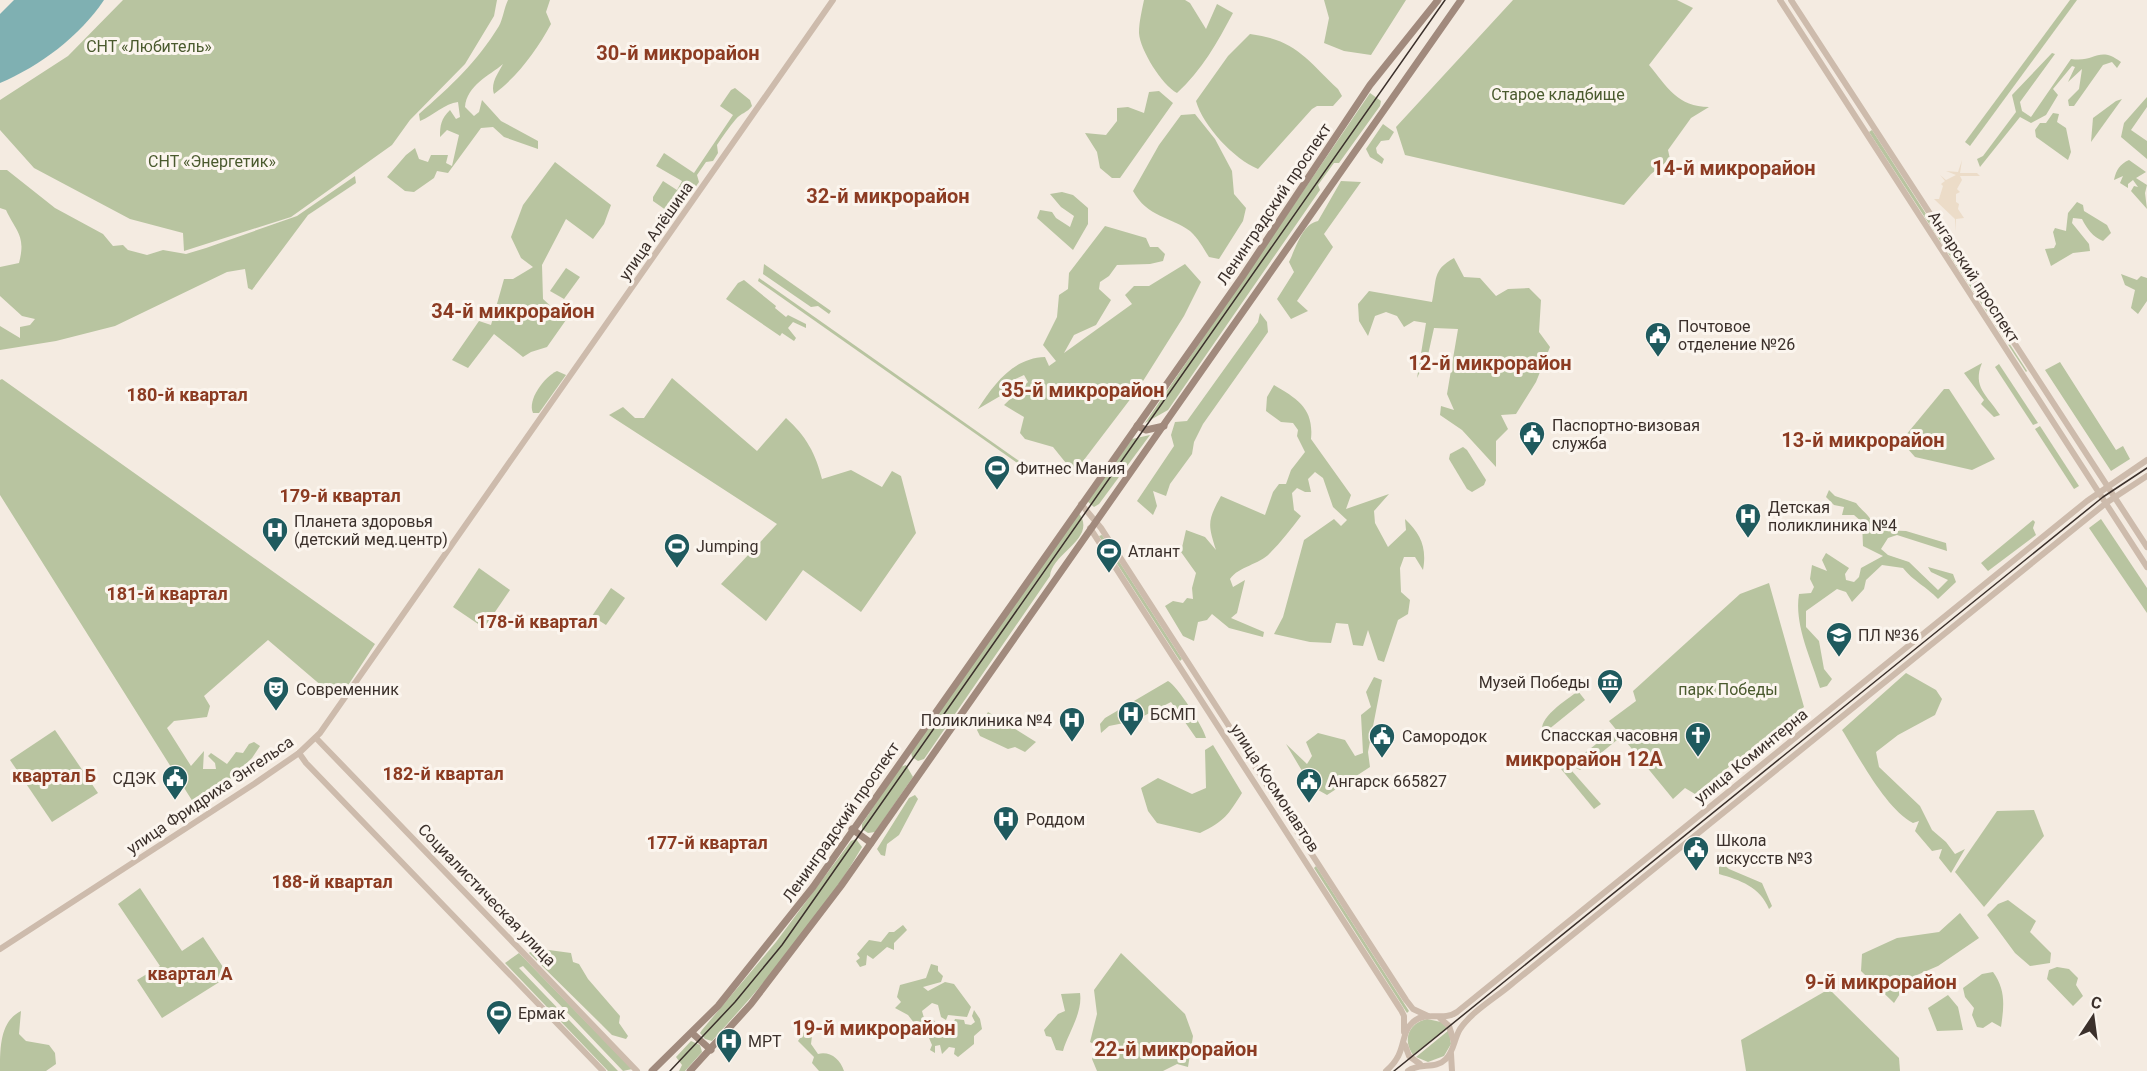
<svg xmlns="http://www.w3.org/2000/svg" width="2147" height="1071" font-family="Roboto,sans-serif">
  <rect width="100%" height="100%" fill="#f4ebe1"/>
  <!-- green -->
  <g fill="#b8c4a0">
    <path d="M123 0H497L494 16 465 64 410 120 392 145 291 217 184 251 183 233 130 219 34 168 0 130V100L68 56Z"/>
    <path d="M508 0H550L546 12 551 24C537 50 518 76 494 94 490 83 499 72 503 64 489 76 467 85 465 107L474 116 479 112 482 100 501 121 538 141V149L504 137 493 127 481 128 448 173 437 171 434 178 414 192 405 191 387 177 406 155 415 148 419 159 428 162 431 155H448L446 163 452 166 459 135 447 130 440 137C440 125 441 119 450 110L456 119 460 117 458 102C445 103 433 116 420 121L419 114C451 86 477 62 499 26 503 19 504 8 508 0Z"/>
    <path d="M1144 0H1185L1190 3 1206 29 1217 4 1233 13C1217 43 1202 70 1177 93 1162 85 1140 50 1139 33 1139 22 1142 10 1144 0Z"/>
    <path d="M1324 0H1406L1371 55 1344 51 1324 43 1329 18Z"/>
    <path d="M1513 0H1677L1693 8 1649 65C1667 87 1678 107 1709 107L1691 118 1668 150 1670 159 1651 174 1624 205 1405 155 1396 127Z"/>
    <path d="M2070 0H2077L1970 146 1965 142Z"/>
    <path d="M1250 34C1296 40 1306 59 1338 89L1342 96 1333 106H1317L1312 109 1258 169C1234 159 1203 126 1196 101L1228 56Z"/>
    <path d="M2052 53 2055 54 2020 102 2022 111 2031 117 2071 59C2096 63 2098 45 2121 62L2117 68 2112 62 2103 65 2074 106H2069L2068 100 2079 89 2082 69 2068 82 2075 67 2072 66 2053 89 2058 95 2046 115 2031 123 2020 117 1980 167 1977 159 1983 156 2016 112 2012 95Z"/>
    <path d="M735 88 750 100 752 106C747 113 741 113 736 119 729 127 723 136 717 145L718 153 713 161 706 162 697 175 699 182 676 215H673L653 201V197L663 181 677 190 682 181 656 166 664 153 694 173 733 115 720 106 731 90Z"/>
    <path d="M1159 91 1173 103 1120 178H1112L1100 168 1097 152 1085 133 1106 135 1117 121V108L1128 107 1144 113 1149 92Z"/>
    <path d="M1370 93 1381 101 1380 106 1339 163H1334L1318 185 1320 190 1168 410 1145 423Z"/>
    <path d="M2147 97V107L2131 130 2147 141V159L2121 137 2124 123Z"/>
    <path d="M2122 99 2091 142 2093 118 2116 101Z"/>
    <path d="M2053 113 2059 114 2057 122 2066 128 2071 152 2068 160 2036 137 2035 130 2040 123H2046Z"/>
    <path d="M1195 114 1215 139 1232 171 1234 194 1246 208 1243 221 1219 259 1209 257C1203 248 1199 239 1190 231 1171 217 1147 217 1133 191L1159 145 1181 115Z"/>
    <path d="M1383 124 1394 132 1389 140 1381 141 1376 148 1377 153 1384 159 1382 164 1370 157 1366 149Z"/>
    <path d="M1872 130 2027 371 2026 372 1869 132Z"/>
    <path d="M2129 160 2146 172 2136 178 2147 185 2145 193 2147 209 2131 191 2134 186 2138 187 2133 180 2128 184V188L2120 183 2123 176 2114 180C2116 170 2120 164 2129 160Z"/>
    <path d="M555 162 611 205 604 224 593 239 566 219 542 265 543 299 566 320 547 347 531 352 523 357 494 334 468 368 452 360 479 321 491 325 504 279H513L533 267 521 258 511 237 523 205Z"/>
    <path d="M0 170H7L55 208 103 234 113 246 123 245 128 250 147 255 163 250 186 254 206 248 297 216 355 176 356 183 308 215 252 290 248 288 245 269 227 272 115 326 56 341 0 350V326L20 338V327L30 325 35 319 22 316 0 296V267L19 263C26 236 17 233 6 210L0 208Z"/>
    <path d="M1341 181 1361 182 1324 234 1333 247 1297 301 1308 311 1291 319 1277 299 1294 272 1289 262C1296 248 1302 224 1318 221Z"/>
    <path d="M1062 192 1073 195 1088 208V224L1073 250 1037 218 1040 210 1052 212 1056 218 1070 227 1074 216 1061 207 1050 194Z"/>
    <path d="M2077 202 2083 205 2084 211 2107 225 2111 233 2103 241C2093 237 2087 229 2082 219L2073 218 2072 223 2089 244 2090 251 2073 253 2051 266 2045 249 2054 248 2056 244 2053 232 2055 228 2066 231 2068 213Z"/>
    <path d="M1105 226 1146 238 1150 247H1158L1165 254 1163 261 1150 264 1117 265 1109 276 1100 282 1099 289 1111 300 1096 325 1074 335 1064 353 1132 304 1125 295 1134 286H1149L1185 264 1201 282 1184 316 1138 389 1074 473 1053 447 1025 439 1020 433 1024 417 1004 405 1028 382 1024 375 1009 382 1002 395 978 409C994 384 1013 358 1045 357L1049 366 1056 361 1043 345 1057 317 1059 295 1068 289 1069 273Z"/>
    <path d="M1454 258 1464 277 1480 278 1496 296 1508 289 1529 288 1541 300 1539 332 1550 347 1536 382 1516 414 1501 415 1508 429 1496 441V467L1462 430 1440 415 1441 406 1454 410 1447 394 1458 329 1434 328 1428 355 1417 378 1426 323 1414 321 1404 327 1397 316 1386 312 1375 316 1368 336 1359 321 1358 304 1369 291 1432 302C1437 280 1432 270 1454 258Z"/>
    <path d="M764 264 831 311 829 314 818 306 811 307 763 274Z"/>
    <path d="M566 268 580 277 564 299 550 291Z"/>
    <path d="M2121 274 2137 280 2141 276 2147 278V301L2138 314 2131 308 2135 290 2125 285Z"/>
    <path d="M759 278 1022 463 1020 465 758 281Z"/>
    <path d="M744 280 776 306 775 308 786 317 788 315 806 324V328L793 322 788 328 796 338 794 341 782 333 780 336 726 299 738 283Z"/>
    <path d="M1260 313 1267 322 1268 332 1203 424 1194 442 1192 454 1170 484 1166 496 1153 491 1157 506 1153 515 1137 501 1174 446 1171 435 1175 422 1187 421 1258 322Z"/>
    <path d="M2060 362 2116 450 2123 446 2130 459 2111 471 2045 370Z"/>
    <path d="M1982 363C1972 387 1987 395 2000 415L1994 417 1981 404 1984 400 1964 373Z"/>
    <path d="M1999 364 2038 423 2033 425 1995 367Z"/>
    <path d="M557 371 566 375 539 413H533C527 400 544 377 557 371Z"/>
    <path d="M672 378 757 451 786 418C806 436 816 454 822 479L851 470 882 487 892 471 901 476 916 533 861 612 803 570 766 621 721 584 777 524 609 415 623 407 635 418H644Z"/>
    <path d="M2 379 375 644 345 690 323 687 268 640 204 696 210 706 207 717 174 721 167 728 191 766 204 751 203 769H216L215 763 208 756 211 753 227 764 236 752 243 753 249 744 254 742 260 746 252 758 198 810 0 495V380Z"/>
    <path d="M1274 385C1298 399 1314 409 1311 439L1351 495 1346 509 1389 494 1374 511 1375 523 1388 547 1406 530 1405 519C1421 534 1427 548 1423 570L1415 557H1404L1400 568 1401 592 1410 600 1408 614 1398 620 1384 662 1378 660 1368 630 1363 646 1353 645 1348 624 1336 623 1331 643 1310 642 1274 634 1283 617 1304 540 1334 519 1341 526 1347 520 1333 507 1323 478 1315 472 1308 479 1311 492H1305L1297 488 1292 493 1294 510 1301 516C1291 529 1281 542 1270 553 1259 565 1239 566 1230 579L1233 587 1245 580 1237 613 1231 618 1264 632 1263 637 1229 628 1212 614 1207 620 1198 622 1194 641 1183 636 1165 606 1173 601 1183 603 1187 598 1193 599 1192 588 1196 573 1181 552 1186 530 1205 537 1216 550C1208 525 1207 521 1221 496L1265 515 1273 492 1279 484H1286L1291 470 1305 452 1297 436 1298 430 1293 423 1281 422 1266 411 1267 397Z"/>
    <path d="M1944 389H1949L1995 459 1972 470 1915 457 1901 441Z"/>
    <path d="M2040 426 2079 486 2074 489 2035 429Z"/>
    <path d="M1150 435 1099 504 1094 507 1087 501 1132 439Z"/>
    <path d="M1463 447 1467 450 1486 480 1484 485 1472 492 1467 489 1449 459 1450 454Z"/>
    <path d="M1829 490 1835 496 1856 503C1862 511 1870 515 1873 525L1881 530 1906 531 1946 543 1947 551 1897 535 1888 538 1881 549 1888 555 1909 562 1938 590 1948 580 1931 572 1928 567 1953 574 1956 582 1938 599C1927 587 1913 581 1903 568L1882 565 1866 580 1864 589 1852 602 1846 592 1837 589 1806 611V627L1819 641 1824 669 1832 679 1827 686 1820 688C1811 658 1794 625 1799 594L1811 593 1814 587 1810 579 1812 565 1827 571 1822 560 1826 553 1849 568 1845 574 1846 580 1854 582 1859 577 1861 568 1883 556 1863 546 1862 522 1854 515H1842L1844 507 1834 505 1826 497Z"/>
    <path d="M1078 512C1099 538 1052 552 1050 576L924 759 918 761 912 757 911 752Z"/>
    <path d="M2101 519 2147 588V613L2089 528Z"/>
    <path d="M2033 520 2035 522 2033 528 2036 535 1988 571 1981 563Z"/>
    <path d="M1102 535 1182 659 1180 661 1099 536Z"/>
    <path d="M479 568 510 590 484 628 453 607Z"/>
    <path d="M1769 583 1804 707 1695 794 1685 788 1673 799 1609 721 1636 701 1633 691 1740 594Z"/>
    <path d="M611 588 625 598 606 625 592 616Z"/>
    <path d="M1906 673 1936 690 1942 699 1935 715 1898 735 1876 752 1879 767 1920 806 1932 830 1946 842 1955 854 1965 849 1951 873 1939 858 1942 849 1932 851 1915 831 1919 821 1913 823C1885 808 1859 757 1842 730Z"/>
    <path d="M1374 677 1382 680 1368 752 1370 767 1327 795 1311 786 1286 744 1307 764 1312 756 1306 742 1318 733 1345 740 1355 756 1363 753 1361 715 1371 707 1366 692Z"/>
    <path d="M1168 681C1177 685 1204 728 1206 738H1196L1171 702 1134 721 1109 726 1101 733 1100 724 1105 718Z"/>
    <path d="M1578 691 1585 700 1543 734C1536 718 1567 700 1578 691Z"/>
    <path d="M988 712 1036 742 1025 752 1015 747 1008 749 980 736 977 730Z"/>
    <path d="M55 730 98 793 52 822 10 760Z"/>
    <path d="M1611 732 1617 740 1580 770 1570 765Z"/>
    <path d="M1213 745 1242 793C1228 815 1225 821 1200 833L1157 823 1148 811 1141 788 1158 778 1192 794 1206 788 1205 750Z"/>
    <path d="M1557 754 1601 804 1594 809 1552 758Z"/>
    <path d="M906 765 913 777 875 832 868 833 862 829V824L900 767Z"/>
    <path d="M915 795 918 799 899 835 887 844 885 856 881 855 877 849 909 798Z"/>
    <path d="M2034 810 2044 836 1984 907 1955 872 1997 811Z"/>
    <path d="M856 839 862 847C821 918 766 981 712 1041L705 1039 700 1033 702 1030 776 942 851 841Z"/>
    <path d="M1719 861 1729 869 1762 883 1772 906 1769 909C1760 887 1740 880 1719 874Z"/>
    <path d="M1316 866 1409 1011 1407 1013 1314 868Z"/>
    <path d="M140 888 182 951 203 937 229 976 162 1018 137 980 160 966 118 904Z"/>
    <path d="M2008 900 2036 921 2030 932 2051 953 2050 963 2030 966 2015 953 1987 915 1998 904Z"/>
    <path d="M1960 913 1979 938 1938 966 1910 978 1894 1003 1861 971 1862 954 1897 938 1939 932Z"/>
    <path d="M903 925 907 930 894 943V950L887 947 873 959 867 955 866 965 860 967 856 961 860 958 857 954 869 940 881 942 889 932H894Z"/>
    <path d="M534 948 571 953 573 962 579 964 588 979 620 1016 619 1023 628 1036 626 1039 612 1035 601 1024 529 953Z"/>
    <path d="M519 953 632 1069 623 1071 523 966 519 968 618 1071H608L505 963Z"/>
    <path d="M1121 953 1185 1014 1193 1036 1188 1067 1177 1064 1163 1071H1097L1092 1059 1097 1046 1090 1042 1097 1014 1094 990Z"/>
    <path d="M931 964 938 966V971L943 976 941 982 923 987 928 991 945 982 954 984 971 1007 967 1017 948 1015 946 1020 941 1017 938 1005 932 1003 922 1011 924 1018 933 1019 942 1032 950 1033 955 1019 964 1020 965 1024 971 1025 975 1022 972 1016 974 1010 980 1019 982 1029 974 1036V1044L958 1057 954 1054 955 1048 949 1047 942 1054 940 1045 935 1046V1053L930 1050 932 1045 929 1038 924 1036 908 1015 895 1008 901 1002 897 997 900 985 926 978Z"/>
    <path d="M2057 967 2069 969 2078 978 2076 985 2083 996 2073 1006 2047 979 2049 970Z"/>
    <path d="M1993 972C2006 990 2004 1006 2001 1027L1992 1022 1983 1028 1977 1027 1972 1015 1974 1008 1965 997 1963 988 1982 974Z"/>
    <path d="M1829 989 1899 1058 1900 1071H1746L1741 1040Z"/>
    <path d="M1080 993C1083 1013 1068 1033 1063 1051L1056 1050 1051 1037 1046 1036 1044 1030 1058 1014 1065 1011 1061 994Z"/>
    <path d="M1948 995 1958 1007 1963 1030 1937 1031 1928 1008Z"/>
    <path d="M21 1011 19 1034 26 1041 49 1045 55 1053 56 1064 46 1071H0C0 1048 0 1021 21 1011Z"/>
    <path d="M1427 1019 1441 1022 1447 1028 1413 1055C1402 1039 1409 1023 1427 1019Z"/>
    <path d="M806 1029 812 1036 811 1044 818 1054C830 1051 840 1059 844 1071H819L812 1063 814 1057 798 1041Z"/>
    <path d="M1449 1030 1451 1044 1444 1056 1428 1062 1416 1057Z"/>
    <path d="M691 1041 700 1045 702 1052 685 1071H679L682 1065 676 1057Z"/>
  </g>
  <!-- plaza -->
  <path fill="#ecdcc8" d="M1962 160 1960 173H1977L1980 176H1960L1962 180 1957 189 1960 192 1956 194V202L1959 204 1958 209 1964 218 1956 219 1955 232V219L1934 199H1939L1943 186 1941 184 1945 181 1940 175 1946 180 1956 175 1946 171 1958 172Z"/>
  <!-- water -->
  <path fill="#7fb0b2" d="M14 0H104C80 36 40 66 0 83V14Z"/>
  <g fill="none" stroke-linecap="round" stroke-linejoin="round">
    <!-- tertiary -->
    <g stroke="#cdbbac" stroke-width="6">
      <path d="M1780 0 2147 567"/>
      <path d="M1791 0 2147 547"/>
      <path d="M1081 504 1101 528 1406 1000 1413 1009 1428 1016"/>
      <path d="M1090 528 1401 1010 1404 1016V1032"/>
      <path d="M316 738 637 1071"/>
      <path d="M299 753 306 763 603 1071"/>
      <path d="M0 949 254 784 299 753 320 733 833 0"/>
      <path d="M1440 1018 1449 1026 1454 1042"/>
      <path d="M1405 1045 1409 1056 1420 1064"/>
      <path d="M1451 1054 1452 1071"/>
      <path d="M1386 1071C1408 1053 1399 1034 1413 1022 1426 1010 1443 1022 1457 1012L2087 501 2147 460"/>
      <path d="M1408 1071C1420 1062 1435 1070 1446 1059 1454 1051 1454 1039 1460 1029 1472 1011 1497 997 1513 983L2106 503 2147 476"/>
    </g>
    <!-- secondary -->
    <g stroke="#a18a7d" stroke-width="7">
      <path d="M1137 426 1146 430 1164 426"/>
      <path d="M852 829 871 843"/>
      <path d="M692 1033 711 1050"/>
      <path d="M652 1071 718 1006 813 887 1242 277 1370 85 1438 0"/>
      <path d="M690 1071 751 1004 841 886 1461 0"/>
    </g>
    <!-- tram -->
    <g stroke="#3b302b" stroke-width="1.5">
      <path d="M670 1071 735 1002 782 945 1445 0"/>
      <path d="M1394 1071 2103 497 2147 468"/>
    </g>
  </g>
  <!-- icons -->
  <defs>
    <g id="civic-pin" transform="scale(1.35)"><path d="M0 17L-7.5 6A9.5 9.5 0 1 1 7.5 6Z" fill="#1f5a5e" stroke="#fbf5ee"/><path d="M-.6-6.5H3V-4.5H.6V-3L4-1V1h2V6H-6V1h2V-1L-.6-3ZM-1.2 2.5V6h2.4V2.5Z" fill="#fff"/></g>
    <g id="stadium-pin" transform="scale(1.35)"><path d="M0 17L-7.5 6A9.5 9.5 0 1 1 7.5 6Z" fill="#1f5a5e" stroke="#fbf5ee"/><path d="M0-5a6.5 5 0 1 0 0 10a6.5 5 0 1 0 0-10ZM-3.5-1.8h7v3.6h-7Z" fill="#fff"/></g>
    <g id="hospital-pin" transform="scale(1.35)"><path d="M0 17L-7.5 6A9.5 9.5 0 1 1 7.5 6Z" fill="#1f5a5e" stroke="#fbf5ee"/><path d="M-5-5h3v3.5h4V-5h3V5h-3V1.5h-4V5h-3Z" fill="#fff"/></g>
    <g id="university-pin" transform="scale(1.35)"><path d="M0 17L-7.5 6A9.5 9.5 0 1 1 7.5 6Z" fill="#1f5a5e" stroke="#fbf5ee"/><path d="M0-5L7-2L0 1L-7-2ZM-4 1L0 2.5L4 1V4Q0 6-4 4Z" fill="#fff"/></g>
    <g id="museum-pin" transform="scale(1.35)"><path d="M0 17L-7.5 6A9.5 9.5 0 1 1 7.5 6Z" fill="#1f5a5e" stroke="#fbf5ee"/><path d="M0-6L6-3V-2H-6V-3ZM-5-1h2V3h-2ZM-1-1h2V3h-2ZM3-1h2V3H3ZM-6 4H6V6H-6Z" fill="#fff"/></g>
    <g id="theatre-pin" transform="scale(1.35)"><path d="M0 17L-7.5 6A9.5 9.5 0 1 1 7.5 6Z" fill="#1f5a5e" stroke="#fbf5ee"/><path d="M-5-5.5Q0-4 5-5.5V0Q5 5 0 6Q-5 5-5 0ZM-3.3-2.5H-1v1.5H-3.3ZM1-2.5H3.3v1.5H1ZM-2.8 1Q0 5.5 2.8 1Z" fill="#fff"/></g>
    <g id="church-pin" transform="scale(1.35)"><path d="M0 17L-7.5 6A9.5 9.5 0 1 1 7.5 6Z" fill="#1f5a5e" stroke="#fbf5ee"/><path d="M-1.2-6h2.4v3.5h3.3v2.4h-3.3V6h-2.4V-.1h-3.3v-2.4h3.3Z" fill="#fff"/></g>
  </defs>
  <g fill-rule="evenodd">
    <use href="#civic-pin" x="1658" y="335"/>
    <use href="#civic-pin" x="1532" y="434"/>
    <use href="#stadium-pin" x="997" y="468"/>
    <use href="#hospital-pin" x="1748" y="516"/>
    <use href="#hospital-pin" x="275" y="530"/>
    <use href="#stadium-pin" x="677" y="546"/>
    <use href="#stadium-pin" x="1109" y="551"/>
    <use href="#university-pin" x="1839" y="635"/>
    <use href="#museum-pin" x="1610" y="682"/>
    <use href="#theatre-pin" x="276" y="689"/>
    <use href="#hospital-pin" x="1131" y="714"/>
    <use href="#hospital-pin" x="1072" y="720"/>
    <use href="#church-pin" x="1698" y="735"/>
    <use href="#civic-pin" x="1382" y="736"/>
    <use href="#civic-pin" x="175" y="778"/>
    <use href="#civic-pin" x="1309" y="781"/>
    <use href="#hospital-pin" x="1006" y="819"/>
    <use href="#civic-pin" x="1696" y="849"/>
    <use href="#stadium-pin" x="499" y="1013"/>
    <use href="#hospital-pin" x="729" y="1041"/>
  </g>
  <g text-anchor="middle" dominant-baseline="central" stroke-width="6" stroke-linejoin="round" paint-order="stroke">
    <!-- park labels -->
    <g font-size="16" fill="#4a5a2e" stroke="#fbf5ee">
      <text x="149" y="46">СНТ «Любитель»</text>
      <text x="1558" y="94">Старое кладбище</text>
      <text x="212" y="161">СНТ «Энергетик»</text>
      <text x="1728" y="689">парк Победы</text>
    </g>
    <!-- street labels -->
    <g font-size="16" fill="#3b302b" stroke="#fbf5ee">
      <text transform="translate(1274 204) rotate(-56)">Ленинградский проспект</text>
      <text transform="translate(656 231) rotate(-55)">улица Алёшина</text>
      <text transform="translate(1974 277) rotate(57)">Ангарский проспект</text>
      <text transform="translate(1751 756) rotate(-39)">улица Коминтерна</text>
      <text transform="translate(1275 788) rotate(57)">улица Космонавтов</text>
      <text transform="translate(210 795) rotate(-34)">улица Фридриха Энгельса</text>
      <text transform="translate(841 822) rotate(-55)">Ленинградский проспект</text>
      <text transform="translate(487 895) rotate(46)">Социалистическая улица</text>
    </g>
    <!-- poi labels -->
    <g font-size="16" fill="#3b302b" stroke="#fbf5ee" text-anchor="start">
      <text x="1678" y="326">Почтовое<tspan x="1678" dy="18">отделение №26</tspan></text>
      <text x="1552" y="425">Паспортно-визовая<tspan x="1552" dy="18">служба</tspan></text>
      <text x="1016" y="468">Фитнес Мания</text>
      <text x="1768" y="507">Детская<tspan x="1768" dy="18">поликлиника №4</tspan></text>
      <text x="294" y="521">Планета здоровья<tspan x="294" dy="18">(детский мед.центр)</tspan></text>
      <text x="696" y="546">Jumping</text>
      <text x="1128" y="551">Атлант</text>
      <text x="1858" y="635">ПЛ №36</text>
      <text x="1590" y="682" text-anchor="end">Музей Победы</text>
      <text x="296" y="689">Современник</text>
      <text x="1150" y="714">БСМП</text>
      <text x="1052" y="720" text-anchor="end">Поликлиника №4</text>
      <text x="1678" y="735" text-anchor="end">Спасская часовня</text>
      <text x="1402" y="736">Самородок</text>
      <text x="156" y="778" text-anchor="end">СДЭК</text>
      <text x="1328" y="781">Ангарск 665827</text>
      <text x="1026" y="819">Роддом</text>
      <text x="1716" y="840">Школа<tspan x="1716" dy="18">искусств №3</tspan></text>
      <text x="518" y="1013">Ермак</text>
      <text x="748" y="1041">МРТ</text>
    </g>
    <!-- neighbourhood labels -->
    <g font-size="18" font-weight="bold" fill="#8c3b22" stroke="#fbf5ee">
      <text x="187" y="394">180-й квартал</text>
      <text x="340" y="495">179-й квартал</text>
      <text x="167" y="593">181-й квартал</text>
      <text x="537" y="621">178-й квартал</text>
      <text x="443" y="773">182-й квартал</text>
      <text x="54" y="775">квартал Б</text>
      <text x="707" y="842">177-й квартал</text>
      <text x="332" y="881">188-й квартал</text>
      <text x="190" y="973">квартал А</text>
    </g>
    <!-- quarter labels -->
    <g font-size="20" font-weight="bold" fill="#8c3b22" stroke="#fbf5ee">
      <text x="678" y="53">30-й микрорайон</text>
      <text x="1734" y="168">14-й микрорайон</text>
      <text x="888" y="196">32-й микрорайон</text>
      <text x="513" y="311">34-й микрорайон</text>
      <text x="1490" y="363">12-й микрорайон</text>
      <text x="1083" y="390">35-й микрорайон</text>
      <text x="1863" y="440">13-й микрорайон</text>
      <text x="1584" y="759">микрорайон 12А</text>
      <text x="1881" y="982">9-й микрорайон</text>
      <text x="874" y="1028">19-й микрорайон</text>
      <text x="1176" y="1049">22-й микрорайон</text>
    </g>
  </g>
  <!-- north arrow -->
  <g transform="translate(2093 1017) rotate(13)" stroke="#fbf5ee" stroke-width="4.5" paint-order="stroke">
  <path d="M0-4.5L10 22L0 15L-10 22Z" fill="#3b302b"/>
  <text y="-9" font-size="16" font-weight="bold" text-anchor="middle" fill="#3b302b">С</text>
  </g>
</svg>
